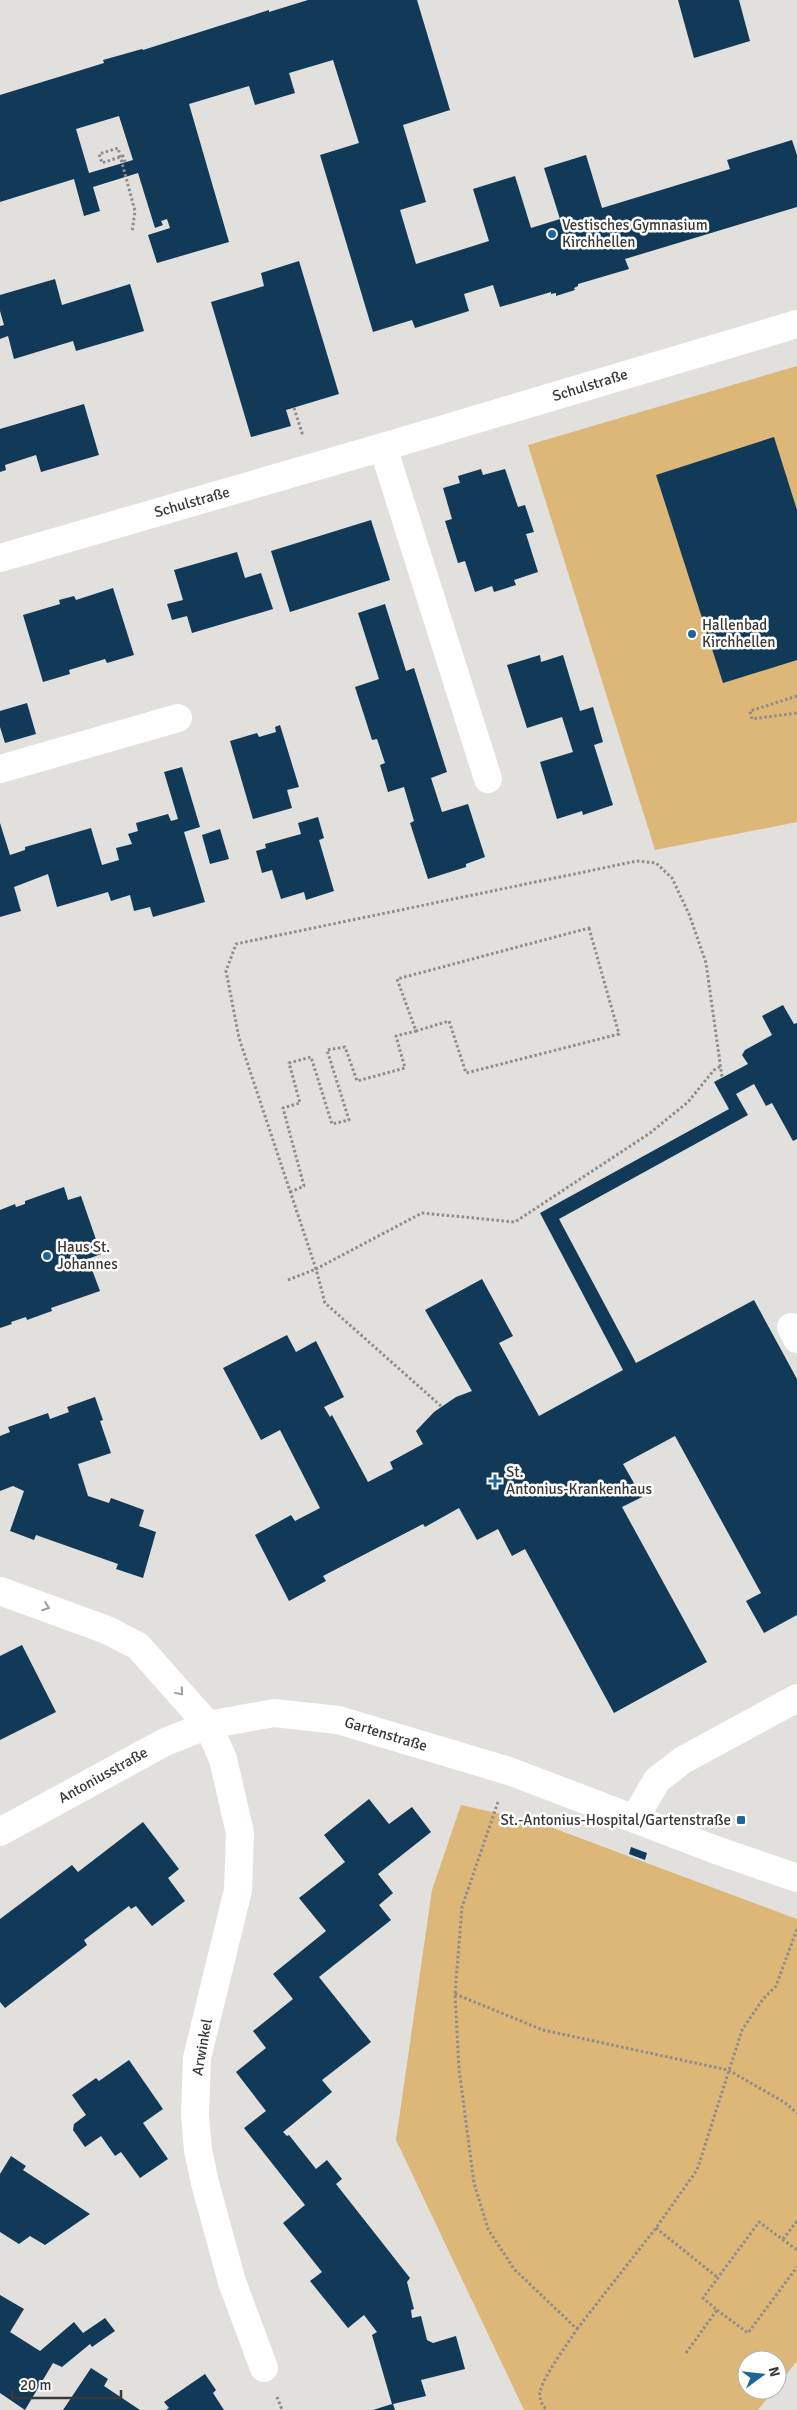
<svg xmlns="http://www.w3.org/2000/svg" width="797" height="2410" font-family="Signika,sans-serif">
  <rect width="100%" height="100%" fill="#e2e0dd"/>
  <!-- green -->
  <g fill="#dcb778">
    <path d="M797 366V822L655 850 528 445Z"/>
    <path d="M461 1805 537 1822 797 1919V2361L777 2386V2360H747V2390H774L758 2410H524L396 2140 432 1890Z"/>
  </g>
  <!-- building -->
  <g fill="#113958" fill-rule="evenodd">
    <path d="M308 0H417L450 110 403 125 426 202 400 210 416 264 489 241 473 189 515 176 531 228 560 219 544 168 586 155 602 208 730 169 727 160 792 140 797 155V207L625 259 629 269 578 284V286L574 288 575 290 556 296V293L551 294V292L500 307 493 285 464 294 469 311 415 328 412 320 373 332 320 155 359 143 333 60 289 73 295 93 255 105 249 86 189 104 229 242 157 263 148 235 170 228 167 219 161 221 163 225 155 228 138 173 93 187 100 211 84 216 74 179 0 202V95L104 63 103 60 142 49 143 50 269 10V12ZM119 116 133 160 89 173 76 129Z"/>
    <path d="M678 0H739L750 41 694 58Z"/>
    <path d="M299 261 339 394 286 410 291 426 251 437 211 302 264 286 261 273Z"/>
    <path d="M55 279 62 305 130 284 144 331 76 351 73 341 14 359 8 336 0 339V326L4 325 0 311V295Z"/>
    <path d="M84 404 99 455 41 472 36 455 5 465 6 470 0 472V429Z"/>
    <path d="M774 437 797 510V660L723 683 656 475Z"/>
    <path d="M481 469 483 475 505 469 518 507 525 505 534 532 526 534 538 572 514 580 516 585 494 592 492 586 475 592 465 561 458 563 445 521 452 519 443 488 460 483 458 476Z"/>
    <path d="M371 520 390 580 290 612 271 551Z"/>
    <path d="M237 552 245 578 261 573 273 609 192 633 187 616 172 620 167 604 183 600 174 570Z"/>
    <path d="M113 588 134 655 107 663 105 659 69 670 70 674 43 682 23 615 60 604 59 600 74 596 76 600Z"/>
    <path d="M385 604 406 671 414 668 447 772 431 778 442 812 468 804 485 857 466 864V867L428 879 410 823 414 821 404 787 388 792 380 765 385 763 377 739 372 740 355 687 379 679 358 613Z"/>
    <path d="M540 655 541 662 563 655 580 711 593 707 603 742 594 745 613 805 583 815 582 811 557 819 540 762 573 752 568 736 562 717 527 728 507 665Z"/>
    <path d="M27 703 36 734 5 743 0 727V711Z"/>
    <path d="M280 725 299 787 287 790 292 808 253 819 230 741 257 733 259 737 276 732 275 727Z"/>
    <path d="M182 767 200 827 184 832 205 902 153 917 150 907 134 911 130 895 111 901 108 892 57 907 48 874 14 887 21 911 0 917V823L10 855 25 850V847L91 828 102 865 119 860 116 848 132 844 128 834 138 831 136 823 168 814 171 821 178 819 164 772Z"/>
    <path d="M318 817 324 838 319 840 334 891 306 900 304 892 281 899 272 870 262 873 256 851 266 848 265 844 301 834 298 823Z"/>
    <path d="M220 829 229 859 210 864 202 835Z"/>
    <path d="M783 1005 794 1024 797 1023V1139L793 1141 772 1103 766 1106 754 1084 736 1094 748 1115 559 1219 636 1363 754 1300 797 1379V1615L764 1633 746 1601 761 1593 675 1436 623 1464 642 1497 622 1507 707 1662 614 1713 525 1549 512 1556 498 1529 477 1540 459 1508 425 1527 423 1524 323 1576 326 1581 289 1601 255 1535 291 1515 295 1521 320 1508 280 1430 261 1440 223 1368 287 1335 296 1352 316 1341 344 1397 324 1407 330 1417 332 1415 368 1482 393 1469 390 1462 423 1444 416 1431 434 1412 456 1397 472 1391 425 1310 482 1279 513 1336 499 1343 539 1416 623 1370 540 1213 729 1109 714 1082 748 1064 742 1055 745 1050 772 1035 762 1016Z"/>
    <path d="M64 1187 68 1200 81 1196 101 1254 88 1259 100 1291 51 1308 52 1311 27 1320 26 1317 11 1322 12 1324 0 1328V1210L15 1204 16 1207 25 1204V1201Z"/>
    <path d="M95 1397 103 1420 100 1421 111 1453 78 1464 88 1496 109 1503 111 1498 144 1510 139 1526 156 1532 143 1578 116 1569 118 1564 36 1535 34 1540 10 1531 24 1491 13 1486 0 1491V1436L10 1432 8 1427 48 1413 50 1419 69 1412 67 1407Z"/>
    <path d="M22 1645 56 1712 0 1740V1656Z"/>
    <path d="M369 1799 389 1824 412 1807 431 1832 378 1874 393 1893 379 1905 391 1920 319 1977 371 2042 322 2080 332 2092 283 2132 287 2136 289 2135 316 2169 327 2160 342 2179 336 2184 410 2278 407 2282 414 2309 411 2310 412 2318 421 2316 427 2340 433 2343 456 2336 465 2369 421 2380 426 2396 393 2404 395 2410H373L392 2404 372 2335 377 2332 364 2315 348 2328 310 2281 322 2272 283 2223 305 2205 244 2128 266 2111 236 2072 266 2048 253 2031 293 1999 273 1974 326 1931 299 1898 345 1862 324 1835Z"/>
    <path d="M143 1822 179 1869 168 1878 185 1901 152 1926 136 1906 131 1909 129 1906 84 1940 87 1945 5 2008 0 2002V1919L72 1865 78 1872Z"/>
    <path d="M631 1847 647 1853 645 1860 629 1854Z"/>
    <path d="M129 2060 163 2109 143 2123 168 2159 140 2178 121 2152 115 2156 101 2136 85 2147 73 2130 74 2124 86 2115 72 2095 96 2078 99 2081Z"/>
    <path d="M11 2156 26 2166 23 2170 90 2214 45 2245 30 2236 19 2244 0 2232V2174Z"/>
    <path d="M0 2295 24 2309 10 2332 40 2351 74 2322 83 2333 105 2318 115 2331 92 2347 90 2344 62 2367 53 2363 25 2410 0 2393Z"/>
    <path d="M91 2368 108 2379 104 2386 140 2410H63Z"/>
    <path d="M205 2374 216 2390 213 2393 224 2410H166L169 2408 164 2402Z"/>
  </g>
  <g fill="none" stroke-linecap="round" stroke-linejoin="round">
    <!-- path -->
    <g stroke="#8e8d8b" stroke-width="3" stroke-dasharray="2.5 2.5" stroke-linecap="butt">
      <path d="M125 162 123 156 102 163 99 154 118 148 135 211 132 232"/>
      <path d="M294 408 303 436"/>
      <path d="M797 696 750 711 752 719 797 713"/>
      <path d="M589 928 619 1034 466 1073 449 1021 416 1031 397 979Z"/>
      <path d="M290 1192 304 1186 283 1108 300 1103 289 1063 311 1057 332 1124 349 1120 327 1050 345 1047 357 1081 405 1068 396 1036 416 1031"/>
      <path d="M288 1280 316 1269 239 1038 226 971 236 944 637 861 656 863 672 878 689 914 706 963 722 1077"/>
      <path d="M441 1406 325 1303 316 1269 422 1213 515 1222 650 1133 688 1102 714 1070 721 1066"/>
      <path d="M498 1802 462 1907 455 1994 459 2069 474 2183 488 2229 514 2269 577 2329C567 2345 544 2375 540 2392 539 2398 542 2406 547 2410"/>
      <path d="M455 1994 543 2030 728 2070 784 2102 797 2113"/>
      <path d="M656 2228 717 2277"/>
      <path d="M783 2239 797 2221"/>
      <path d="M717 2310 748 2333 797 2267"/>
      <path d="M577 2329 656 2228 697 2170 742 2030 763 1999 776 1986 797 1929"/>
      <path d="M686 2353 717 2310 703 2298 759 2222 797 2250"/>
      <path d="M277 2397 282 2410"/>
    </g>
    <!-- minor -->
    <g stroke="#fff" stroke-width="28">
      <path d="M383 447 488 779"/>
      <path d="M0 558 383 447 797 324"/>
      <path d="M0 769 178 718"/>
      <path d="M791 1327 797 1339"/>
      <path d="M0 1591 107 1630 138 1646 208 1725 223 1759 240 1833 238 1890 197 2058 195 2115 198 2150 205 2183 232 2282 264 2368"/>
      <path d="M635 1818 657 1780 683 1760 797 1698"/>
      <path d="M0 1832 165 1742 208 1725 274 1713 338 1720 509 1771 716 1850 797 1878"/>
    </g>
  </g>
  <!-- one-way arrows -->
  <defs><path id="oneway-chevron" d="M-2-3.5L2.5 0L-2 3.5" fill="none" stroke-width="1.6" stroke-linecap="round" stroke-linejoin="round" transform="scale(1.25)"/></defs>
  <g stroke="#9c9c9c">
    <use href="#oneway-chevron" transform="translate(46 1607) rotate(20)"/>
    <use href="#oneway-chevron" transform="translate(180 1692) rotate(50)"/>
  </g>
  <!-- markers -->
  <g fill="#206599" stroke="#fff" stroke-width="2">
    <circle cx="552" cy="234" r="5"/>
    <circle cx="692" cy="634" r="5"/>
    <circle cx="47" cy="1256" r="5"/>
    <path d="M492.5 1473.5h5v5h5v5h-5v5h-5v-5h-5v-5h5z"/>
    <rect x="736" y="1815" width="10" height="10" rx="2.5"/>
  </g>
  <g text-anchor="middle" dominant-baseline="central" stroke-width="5" stroke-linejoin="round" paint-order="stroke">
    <!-- poi labels -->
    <g font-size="15" fill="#3a3938" stroke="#fff" text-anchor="start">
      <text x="562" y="225">Vestisches Gymnasium<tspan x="562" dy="17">Kirchhellen</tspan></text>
      <text x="702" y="625">Hallenbad<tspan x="702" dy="17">Kirchhellen</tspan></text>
      <text x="57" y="1247">Haus St.<tspan x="57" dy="17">Johannes</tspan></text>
      <text x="506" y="1472">St.<tspan x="506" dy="17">Antonius-Krankenhaus</tspan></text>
      <text x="731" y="1820" text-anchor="end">St.-Antonius-Hospital/Gartenstraße</text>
    </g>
    <!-- street labels -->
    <g font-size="15" fill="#3a3938" stroke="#fff">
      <text transform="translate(590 385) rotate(-17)">Schulstraße</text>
      <text transform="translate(192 502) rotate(-16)">Schulstraße</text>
      <text transform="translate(386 1734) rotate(17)">Gartenstraße</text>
      <text transform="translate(103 1775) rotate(-29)">Antoniusstraße</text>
      <text transform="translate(202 2047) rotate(-80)">Arwinkel</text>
    </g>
  </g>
  <!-- north arrow -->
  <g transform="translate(762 2375) rotate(75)"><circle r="24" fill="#ffffff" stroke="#b0b0af"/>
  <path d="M0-4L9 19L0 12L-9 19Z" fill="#206599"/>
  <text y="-8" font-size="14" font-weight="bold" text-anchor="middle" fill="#3a3938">N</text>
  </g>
  <!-- scale -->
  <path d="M12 2390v8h109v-8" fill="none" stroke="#3a3938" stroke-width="2.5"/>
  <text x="20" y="2390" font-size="15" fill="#3a3938" stroke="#ffffff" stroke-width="4" paint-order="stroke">20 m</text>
</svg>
